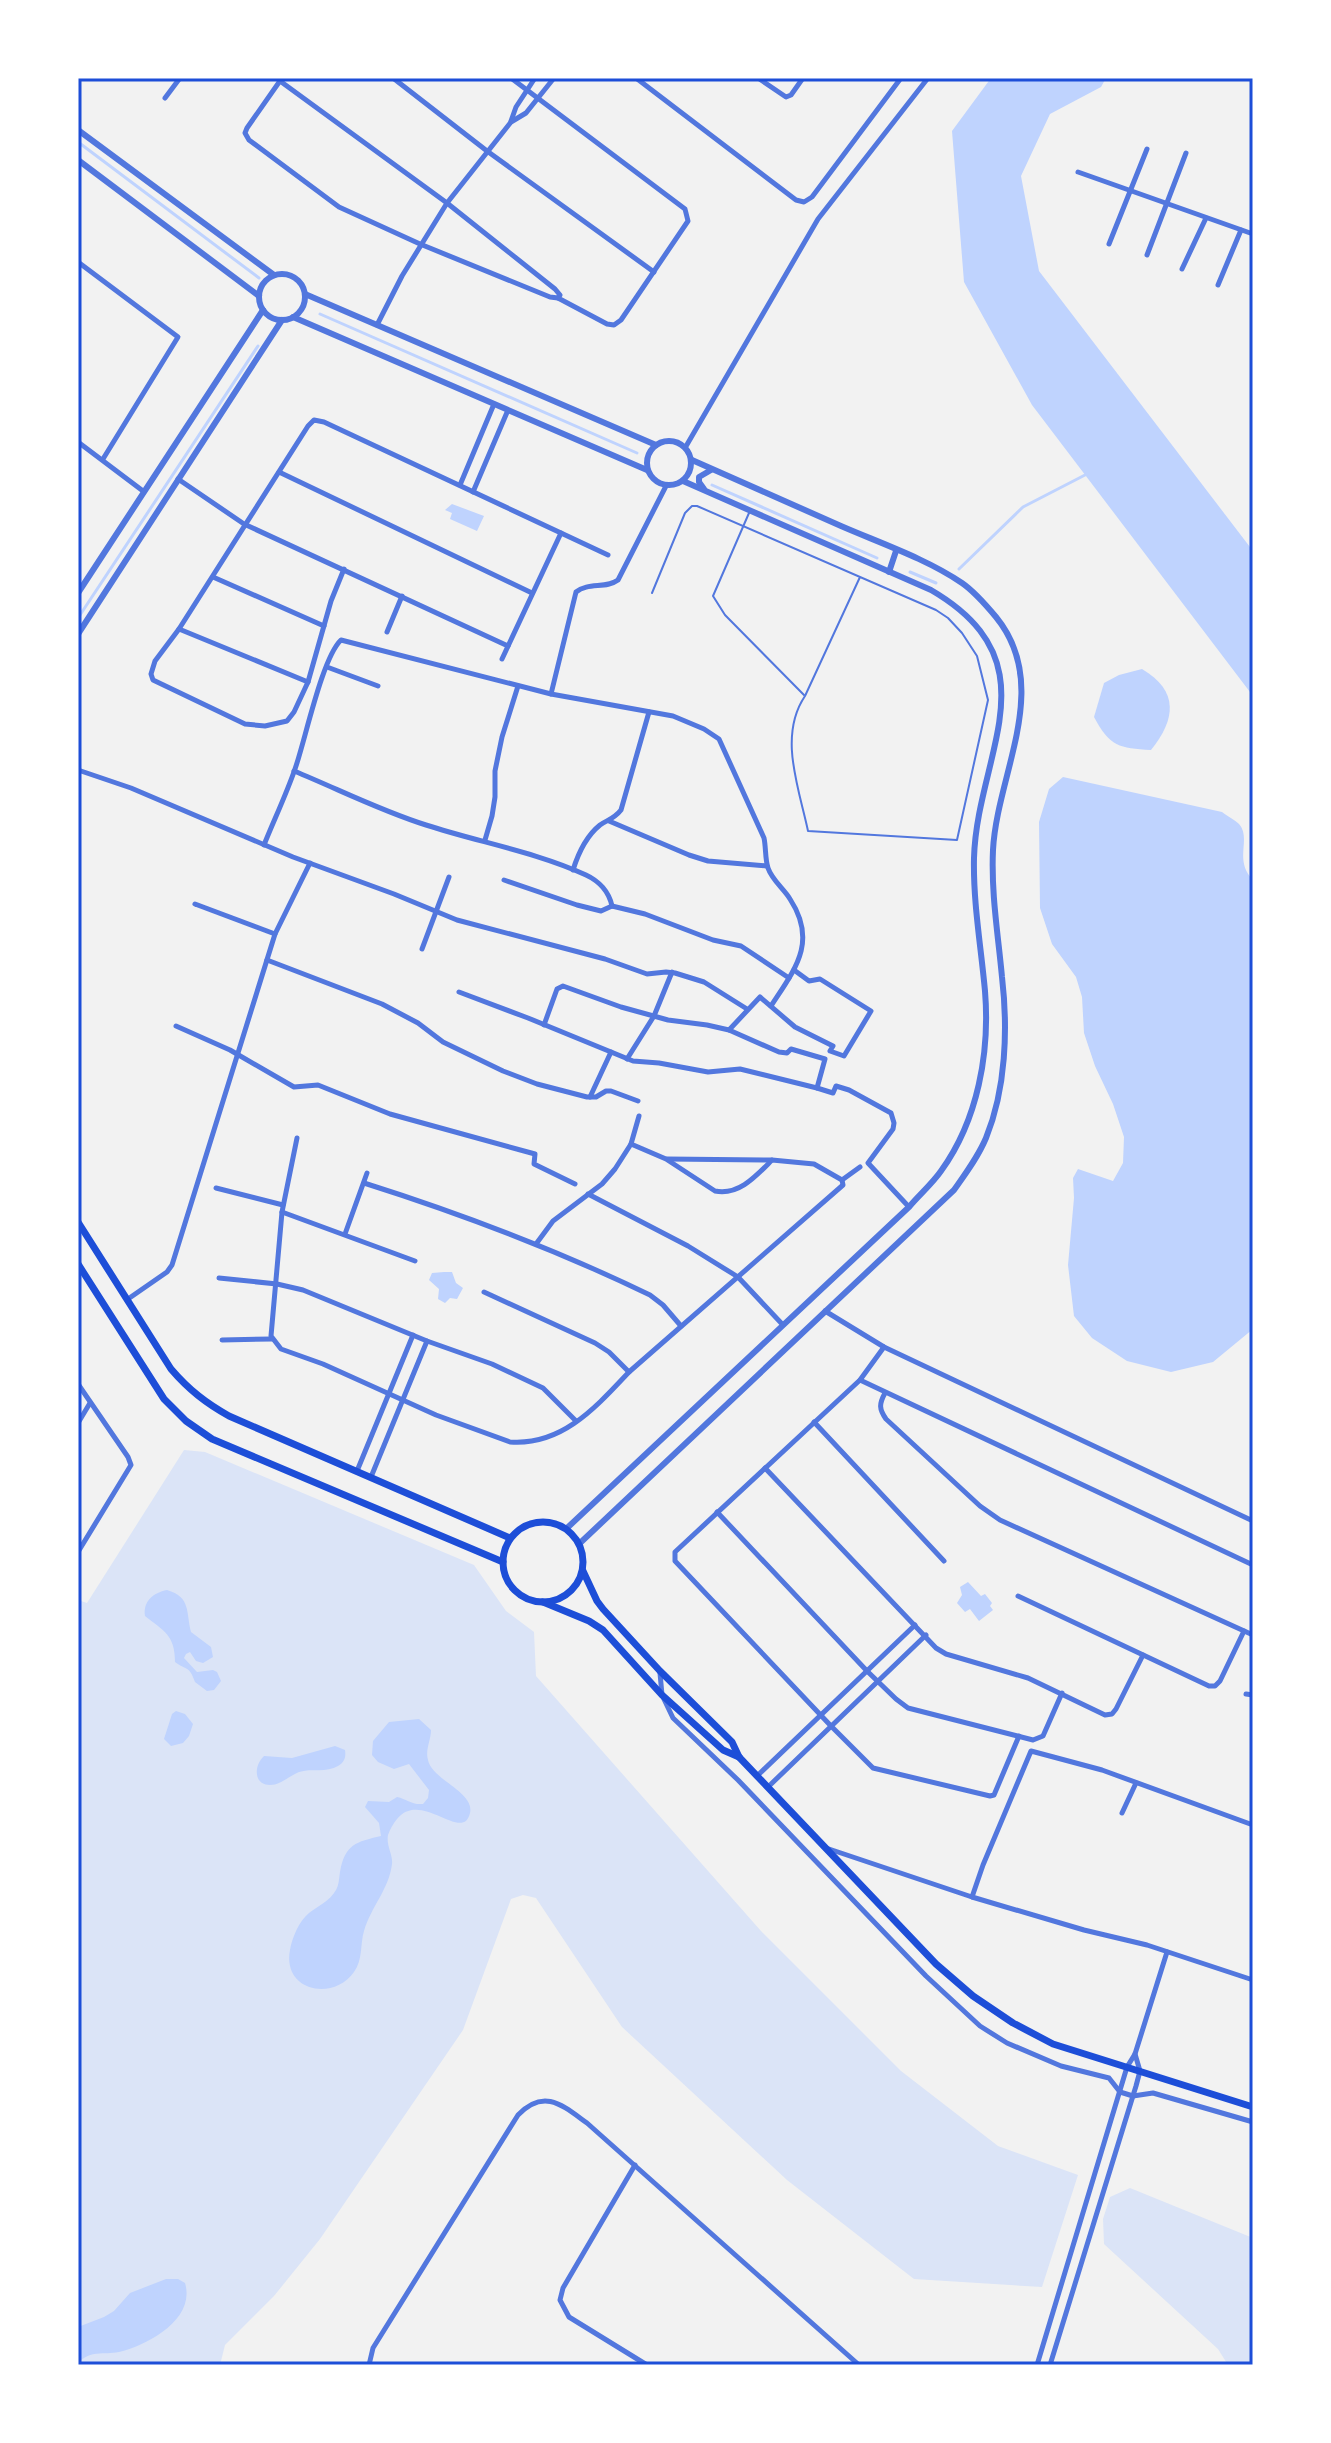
<svg xmlns="http://www.w3.org/2000/svg" width="1331" height="2443" font-family="'Fira Sans',sans-serif">
  <rect width="100%" height="100%" fill="#f2f2f2"/>
  <!-- green -->
  <g fill="#dbe4f7">
    <path d="M184 1450 205 1452 474 1565 506 1611 534 1632 536 1676 761 1931 901 2071 998 2146 1078 2175 1042 2287 914 2279 787 2180 622 2027 536 1898 523 1895 511 1899 463 2030 320 2239 274 2296 225 2345 220 2365H78V1600L87 1603Z"/>
    <path d="M1130 2188 1253 2238V2365H1228L1218 2349 1104 2244 1103 2219 1110 2197Z"/>
  </g>
  <!-- water -->
  <g fill="#bfd3fe">
    <path d="M991 78H1106L1101 87 1050 114 1021 176 1039 271 1253 551V696L1032 405 964 282 952 131Z"/>
    <path d="M452 504 484 516 477 531 450 519 452 513 445 510Z"/>
    <path d="M1142 669C1179 691 1176 719 1151 750 1119 748 1110 747 1094 717L1104 683 1119 675Z"/>
    <path d="M1063 777 1222 812C1227 816 1235 820 1239 824 1252 839 1233 860 1253 880V1329L1213 1362 1171 1372 1127 1361 1092 1338 1074 1316 1068 1265 1074 1198 1073 1178 1078 1169 1113 1181 1123 1163 1124 1137 1113 1104 1095 1066 1084 1033 1082 997 1076 977 1052 944 1040 908 1039 822 1049 789Z"/>
    <path d="M444 1272H452L456 1283 463 1288 457 1299 450 1298 445 1303 438 1299 439 1289 429 1280 432 1273Z"/>
    <path d="M968 1582 981 1596 985 1594 992 1603 990 1606 993 1610 979 1621 970 1609 965 1612 957 1603 962 1595 960 1587Z"/>
    <path d="M167 1590C191 1597 186 1612 191 1632L211 1647 213 1657 203 1663 196 1661 190 1652 186 1654 184 1658 197 1672 213 1670 217 1672 221 1681 214 1690 207 1691 195 1682C189 1665 187 1671 175 1662 175 1635 164 1631 145 1616 143 1601 153 1593 167 1590Z"/>
    <path d="M176 1711 185 1714 193 1724 189 1736 183 1743 171 1746 164 1739 172 1714Z"/>
    <path d="M419 1719 431 1730C431 1740 425 1750 428 1760 432 1780 475 1792 470 1813 463 1844 421 1789 397 1819 393 1824 390 1829 388 1835 386 1846 393 1854 392 1864 389 1889 371 1907 364 1931 360 1944 363 1960 354 1972 333 2002 282 1991 290 1950 292 1938 299 1921 309 1913 318 1906 330 1901 336 1890 339 1885 339 1878 340 1872 345 1844 356 1842 381 1836L379 1823 365 1807 368 1801 389 1802 397 1797C407 1799 411 1805 423 1804L428 1798 429 1790 409 1764 394 1769 378 1762 372 1755 373 1741 389 1722Z"/>
    <path d="M335 1746 345 1750C346 1757 345 1762 338 1766 327 1773 311 1768 299 1772 289 1776 281 1785 270 1785 253 1785 254 1765 264 1756L292 1758Z"/>
    <path d="M166 2279H178L185 2283C196 2319 148 2345 119 2352 103 2355 90 2350 78 2363V2327L104 2317 114 2311 130 2293Z"/>
  </g>
  <g fill="none" stroke-linecap="round" stroke-linejoin="round">
    <!-- stream -->
    <g stroke="#bfd3fe" stroke-width="3">
      <path d="M78 142 259 278"/>
      <path d="M320 314 637 453"/>
      <path d="M712 485 877 558"/>
      <path d="M959 569 1023 507 1085 475"/>
      <path d="M910 572 936 583"/>
      <path d="M78 618 258 346"/>
    </g>
    <!-- service -->
    <g stroke="#5277de" stroke-width="2">
      <path d="M749 513 713 596 725 615 804 695"/>
      <path d="M652 593 685 513 692 506H697L936 610 948 618 962 633 977 656 988 700 957 840 808 831C799 788 778 736 805 696L860 577"/>
    </g>
    <!-- minor -->
    <g stroke="#5277de" stroke-width="5">
      <path d="M282 78 247 128 245 133 249 140 339 207 420 244 550 297 558 298"/>
      <path d="M393 78 487 151 654 272"/>
      <path d="M636 78 796 200 804 202 812 197 901 78"/>
      <path d="M758 78 786 97 791 95 803 78"/>
      <path d="M280 81 447 203 555 289 560 295 558 298 607 324 614 325 621 320 688 221 685 209 511 78"/>
      <path d="M165 98 180 78"/>
      <path d="M511 121 516 107 535 78"/>
      <path d="M1078 172 1253 234"/>
      <path d="M1109 244 1147 149"/>
      <path d="M1147 255 1186 153"/>
      <path d="M78 262 178 337 103 459"/>
      <path d="M1182 269 1206 218"/>
      <path d="M1218 285 1241 230"/>
      <path d="M377 325 402 276 447 203 511 122 526 113 554 78"/>
      <path d="M78 442 143 491"/>
      <path d="M685 448 818 219 928 78"/>
      <path d="M279 472 532 593"/>
      <path d="M178 479 244 524 508 646"/>
      <path d="M460 485 494 404"/>
      <path d="M473 492 508 410"/>
      <path d="M344 569 331 601 308 682 294 712 287 721 265 726 245 724 153 680 151 674 155 661 179 629 308 426 314 420 324 422 608 555"/>
      <path d="M213 577 324 626"/>
      <path d="M179 629 308 682"/>
      <path d="M387 632 402 596"/>
      <path d="M502 659 561 533"/>
      <path d="M327 667 378 686"/>
      <path d="M551 694 576 592C588 582 606 589 618 580L666 486"/>
      <path d="M78 770 131 788 293 857 394 894 457 920 605 959 647 974 666 972 675 973 704 982 747 1009"/>
      <path d="M294 771C338 789 381 811 426 825 478 842 536 852 586 875 599 881 609 892 612 906"/>
      <path d="M609 821 689 855 708 861 767 866"/>
      <path d="M485 840 492 816 495 797V771L502 737 518 686"/>
      <path d="M264 845C274 820 286 795 295 769 305 741 322 658 341 640L551 694 673 716 704 729 719 739 764 838C766 847 765 859 768 868 772 880 784 889 790 899 818 942 795 969 771 1006"/>
      <path d="M573 870C578 854 585 837 600 825 607 820 614 819 621 810L649 712"/>
      <path d="M504 880 577 905 601 911 612 906"/>
      <path d="M195 904 275 934"/>
      <path d="M612 906 645 914 713 940 741 946 789 978"/>
      <path d="M422 949 449 877"/>
      <path d="M267 960 382 1004 418 1023 443 1042 503 1071 537 1084 587 1097H596L606 1091H611L638 1101"/>
      <path d="M459 992 528 1018 633 1061 659 1063 708 1072 740 1069 817 1088"/>
      <path d="M544 1025 557 989 563 986 621 1007 668 1020 707 1025 729 1030 779 1052 787 1053 791 1049 825 1059 817 1088 833 1093 836 1086 849 1090 891 1113 894 1123 893 1129 868 1163 909 1207"/>
      <path d="M176 1026 230 1050 294 1087 318 1085 390 1114 535 1154 534 1164 575 1184"/>
      <path d="M729 1030 760 997 795 1027 833 1046 830 1051 844 1056 871 1011 820 979 809 981 794 970"/>
      <path d="M627 1059 654 1016 672 972"/>
      <path d="M590 1097 611 1052"/>
      <path d="M297 1138 282 1212 271 1336 281 1349 323 1364 436 1415 510 1442C562 1446 596 1407 629 1372L843 1185 842 1180 814 1164 772 1160C757 1175 739 1196 715 1191L666 1159 631 1144"/>
      <path d="M667 1159 772 1160"/>
      <path d="M842 1180 860 1167"/>
      <path d="M364 1183C462 1214 557 1250 650 1295L663 1305 681 1326"/>
      <path d="M216 1188 283 1205"/>
      <path d="M588 1194 688 1246 738 1277 783 1325"/>
      <path d="M282 1212 415 1261"/>
      <path d="M345 1234 367 1173"/>
      <path d="M536 1244 553 1221 602 1184 615 1169 631 1144 639 1116"/>
      <path d="M219 1278 277 1284 303 1290 427 1341 492 1364 543 1388 576 1421"/>
      <path d="M484 1292 595 1343 609 1352 629 1372"/>
      <path d="M128 1299 167 1272 172 1265 275 934 310 863"/>
      <path d="M825 1311 884 1347 1253 1521"/>
      <path d="M222 1340 272 1339"/>
      <path d="M884 1347 860 1380 675 1552V1561L831 1726 873 1768 990 1796 994 1795 1019 1736"/>
      <path d="M860 1380 1253 1565"/>
      <path d="M78 1384 128 1457 131 1465 78 1552"/>
      <path d="M885 1393C879 1404 879 1409 886 1419L980 1506 1000 1520 1253 1635"/>
      <path d="M814 1422 944 1561"/>
      <path d="M78 1423 90 1403"/>
      <path d="M765 1468 936 1648 946 1654 1028 1678 1105 1715 1112 1714 1116 1709 1143 1655"/>
      <path d="M357 1471 413 1335"/>
      <path d="M371 1477 427 1341"/>
      <path d="M717 1512 867 1671 896 1699 908 1708 1033 1740 1043 1736 1062 1693"/>
      <path d="M1018 1596 1209 1686H1215L1220 1681 1244 1631"/>
      <path d="M660 1673 662 1695 673 1718 738 1780 926 1976 980 2026 1007 2043 1061 2066 1109 2078 1120 2092 1133 2096 1153 2093 1253 2122"/>
      <path d="M1246 1694 1253 1695"/>
      <path d="M757 1776 915 1625"/>
      <path d="M768 1787 926 1635"/>
      <path d="M1122 1813 1136 1783"/>
      <path d="M826 1848 972 1897 1084 1930 1147 1945 1253 1980"/>
      <path d="M972 1897 983 1865 1031 1751 1102 1770 1253 1825"/>
      <path d="M635 2165 563 2288 560 2300 569 2317 647 2365"/>
      <path d="M369 2365 373 2348 518 2115C544 2088 562 2105 587 2123L859 2365"/>
      <path d="M1037 2365 1127 2067 1135 2054 1167 1952"/>
      <path d="M1050 2365 1136 2086 1140 2071 1135 2054"/>
    </g>
    <!-- tertiary -->
    <g stroke="#5277de" stroke-width="6">
      <path d="M78 130 274 275"/>
      <path d="M78 160 259 296"/>
      <circle cx="282" cy="297" r="23"/>
      <path d="M305 294 656 445"/>
      <path d="M293 317 647 470"/>
      <circle cx="669" cy="463" r="22"/>
      <path d="M704 489 699 482V477L711 470"/>
      <path d="M889 572 896 551"/>
      <path d="M78 593 263 310"/>
      <path d="M78 634 282 320"/>
      <path d="M566 1529 909 1207C919 1195 932 1184 941 1171 978 1120 990 1052 985 991 981 947 973 902 974 858 977 753 1056 663 931 590L683 481"/>
      <path d="M579 1544 954 1190C966 1173 978 1157 986 1138 1006 1089 1008 1029 1002 977 998 934 991 893 993 850 997 773 1053 687 996 617 986 605 975 592 962 583 927 559 880 543 841 526 791 504 742 482 692 460"/>
    </g>
    <!-- secondary -->
    <g stroke="#1d4ed8" stroke-width="7">
      <path d="M78 1222 171 1369C189 1390 206 1403 229 1416L510 1538"/>
      <path d="M78 1264 164 1399 186 1421 212 1439 503 1562"/>
      <circle cx="543" cy="1562" r="40"/>
      <path d="M583 1571 597 1601 603 1609 660 1671 732 1742 739 1757 936 1964 973 1996 1013 2023 1053 2044 1253 2107"/>
      <path d="M543 1602 589 1621 603 1630 662 1695 723 1750 739 1757"/>
    </g>
  </g>
  <!-- border -->
  <rect width="1331" height="2443" fill="none" stroke="#ffffff" stroke-width="160"/>
  <rect x="80" y="80" width="1171" height="2283" fill="none" stroke="#1d4ed8" stroke-width="3"/>
</svg>
